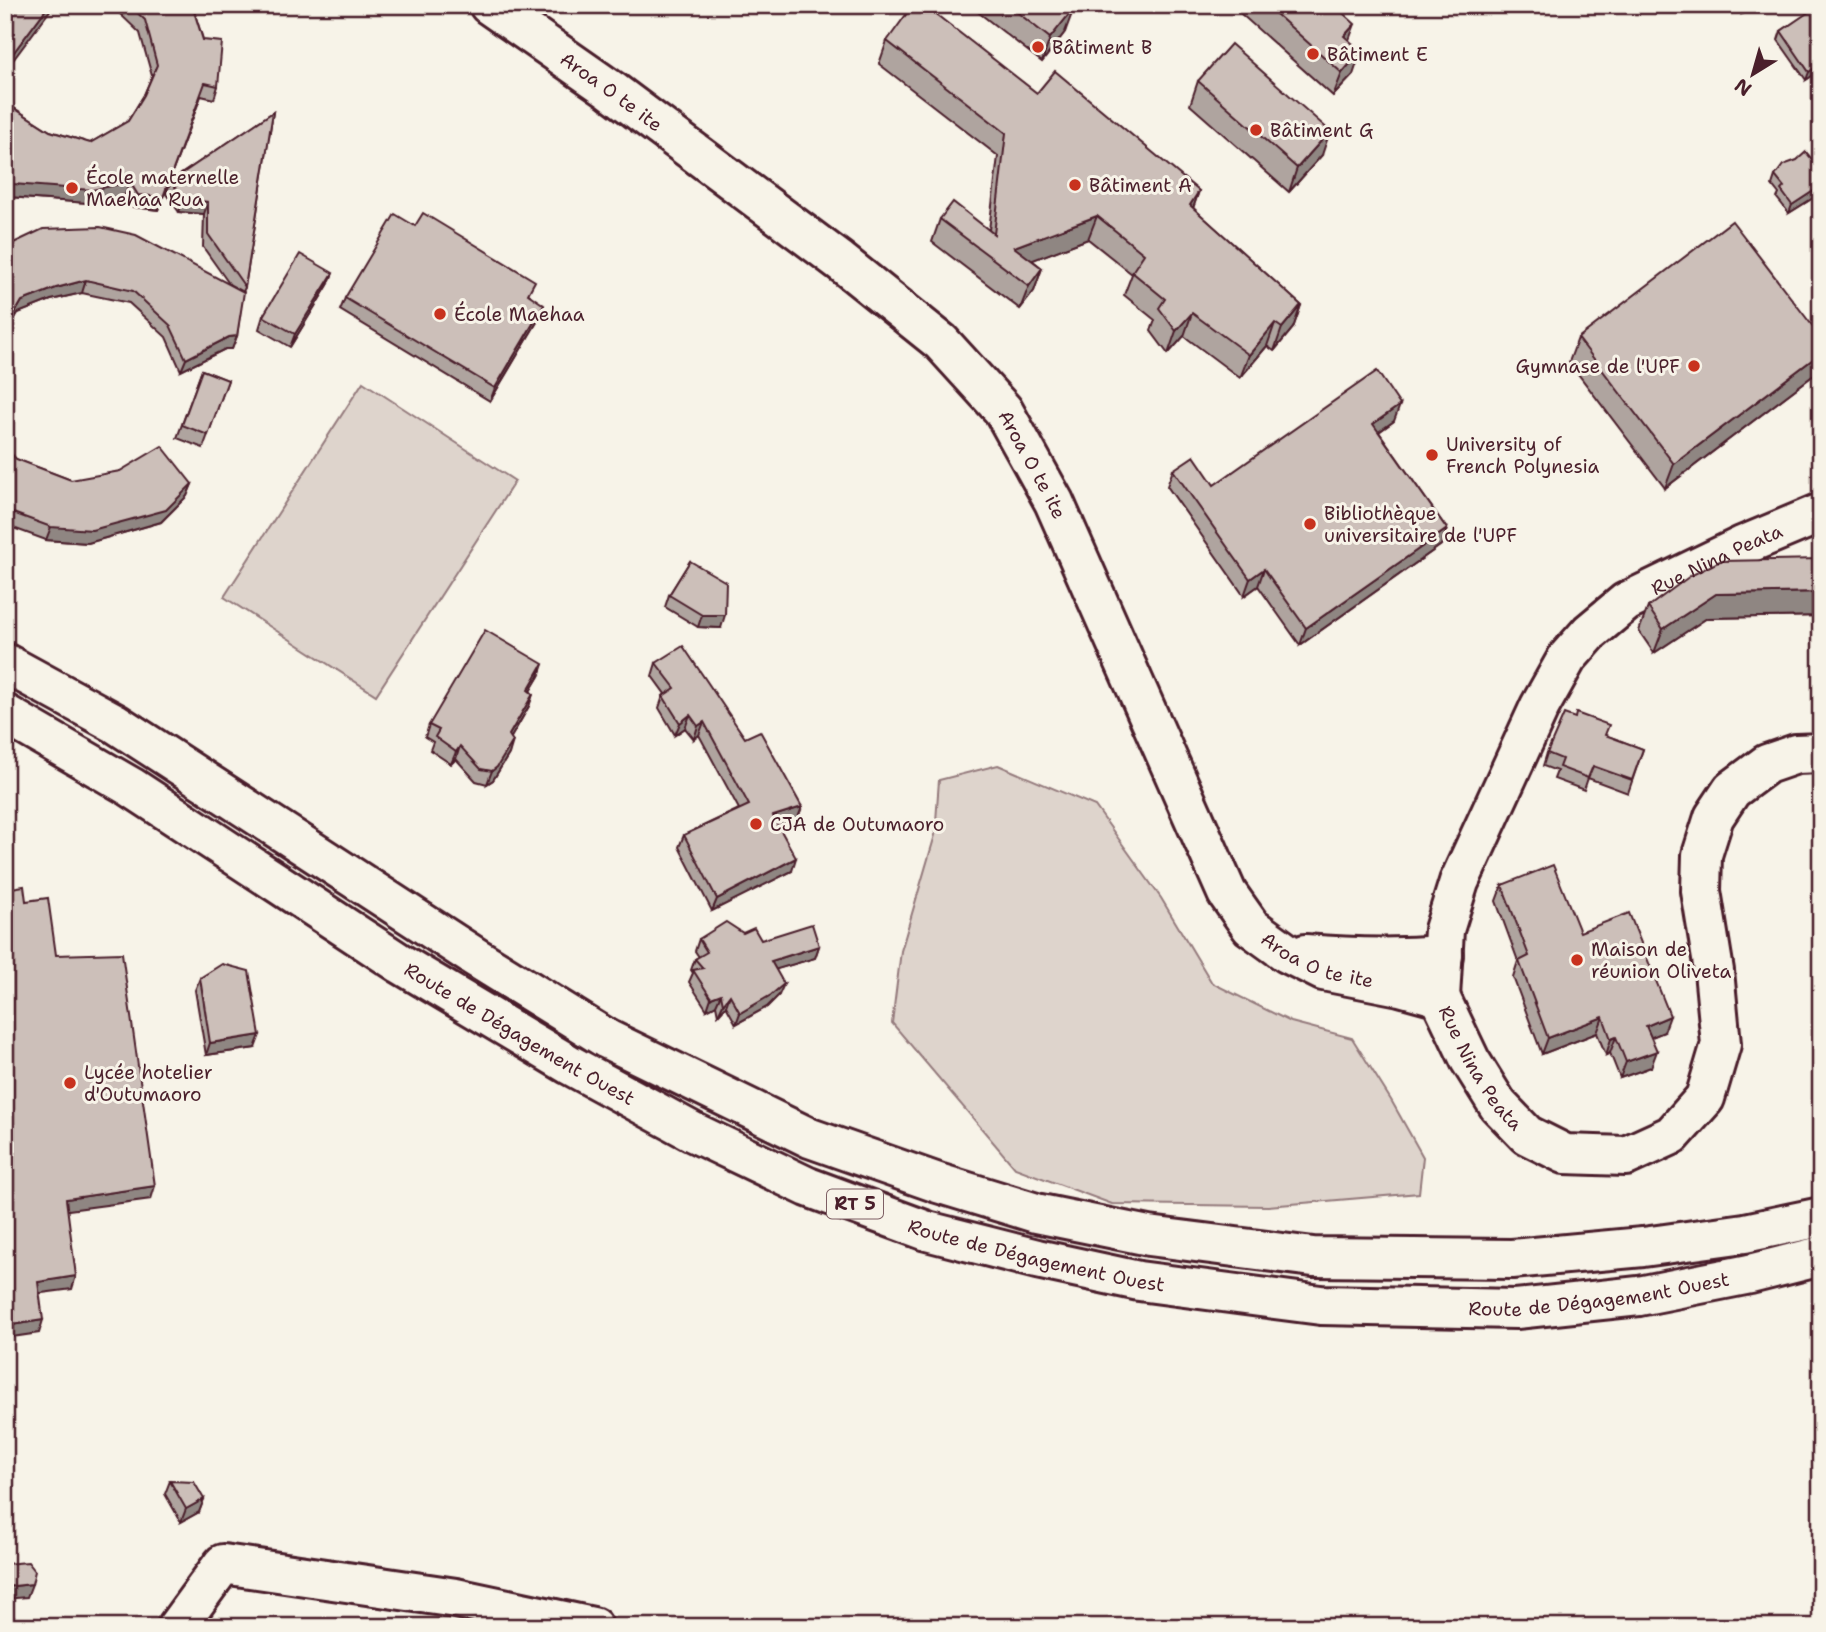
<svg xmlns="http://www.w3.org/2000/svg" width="1826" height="1632" font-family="'Shantell Sans',sans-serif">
  <rect width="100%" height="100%" fill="#f7f3e8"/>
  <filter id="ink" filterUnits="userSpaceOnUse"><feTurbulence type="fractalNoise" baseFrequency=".0143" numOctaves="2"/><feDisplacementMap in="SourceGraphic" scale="14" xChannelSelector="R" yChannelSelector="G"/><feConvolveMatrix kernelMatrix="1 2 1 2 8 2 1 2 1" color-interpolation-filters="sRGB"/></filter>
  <g filter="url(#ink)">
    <!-- green -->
    <g fill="#ded4cc" stroke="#947a7c" stroke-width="2">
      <path d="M363 382 515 481 376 695 224 597Z"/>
      <path d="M998 765 1095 806 1161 898 1212 983 1291 1022 1352 1038 1391 1100 1423 1157 1419 1193 1268 1206 1112 1204 1015 1168 892 1023 901 951 935 835 939 780Z"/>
    </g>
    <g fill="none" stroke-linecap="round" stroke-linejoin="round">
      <!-- minor casing -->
      <g stroke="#4a1f2b" stroke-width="44">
        <g id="minor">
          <path d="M1305 954C1351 958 1397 959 1443 955"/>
          <path id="s1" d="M1440 997 1444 930 1459 882 1540 706 1567 658 1590 632 1626 602 1742 546 1821 513"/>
          <path d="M177 1627 223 1564 456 1598 593 1627"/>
        </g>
      </g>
      <!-- major casing -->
      <g stroke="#4a1f2b" stroke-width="44">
        <g id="major">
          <path id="s2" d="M489 5 611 90 840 261 941 342 1003 410 1054 502 1227 893 1251 927 1287 953 1323 971 1400 986 1440 997 1470 1060 1498 1105 1527 1135 1565 1154 1626 1156 1672 1135 1705 1098 1721 1044 1714 971 1701 891 1702 855 1714 817 1732 790 1767 764 1796 754 1821 753"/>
        </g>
      </g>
      <!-- highway casing -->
      <g stroke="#4a1f2b" stroke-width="44">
        <g id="highway">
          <path d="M5 663 115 723 475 957 607 1039 810 1138 938 1183 1036 1213 1149 1236 1313 1257 1512 1259 1643 1247 1745 1233 1821 1217"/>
          <path id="s3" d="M5 714 131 787 401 964 570 1065 693 1132 808 1187 927 1231 1037 1259 1139 1281 1321 1305 1516 1309 1639 1296 1750 1274 1821 1256"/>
        </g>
      </g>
      <!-- minor -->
      <use href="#minor" stroke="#f7f3e8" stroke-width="38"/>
      <!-- major -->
      <use href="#major" stroke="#f7f3e8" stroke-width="38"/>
      <!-- highway -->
      <use href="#highway" stroke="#f7f3e8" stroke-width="38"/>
    </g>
    <!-- wall -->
    <g fill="#afa49f" stroke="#4a1f2b" stroke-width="2">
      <path d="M104 5H192L218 86 214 99 201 96 158 210 133 207 125 195 88 203 9 197 5 195V84L14 108 50 131 90 143 128 121 144 95 152 76 140 33 116 10Z"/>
      <path d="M969 5H1070L1065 32 1042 62Z"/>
      <path d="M1231 5H1334L1349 40 1353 75 1333 96Z"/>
      <path d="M1738 5H1764L1742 14Z"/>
      <path d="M1821 5V70L1806 80 1778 40 1781 31Z"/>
      <path d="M887 41 1037 93 1199 191 1193 208 1301 305 1293 328 1274 351 1267 346 1240 378 1184 336 1168 354 1151 331 1155 320 1124 295 1132 274 1088 239 1032 260 1042 268 1034 291 1020 309 932 242 940 219 989 230 998 156 879 64Z"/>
      <path d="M1198 81 1322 155 1289 192 1190 105Z"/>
      <path d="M273 112 245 287 243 292 237 336 232 349H225L181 371 166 337 129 303 82 293 51 300 18 313 5 335V247L230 285 203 247 204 214 179 212 166 194 171 181Z"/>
      <path d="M1821 170V193L1789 213 1777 198 1779 194 1772 185 1775 176Z"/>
      <path d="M415 226 530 295 540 317 490 401 340 310 345 298Z"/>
      <path d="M328 285 290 347 259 329 263 316Z"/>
      <path d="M1821 337V368L1819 371 1665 488 1569 362 1578 338Z"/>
      <path d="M202 370 228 380 203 448 177 438Z"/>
      <path d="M1394 421 1379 432 1447 529 1441 545 1300 645 1258 586 1244 596 1167 486 1173 470 1214 485Z"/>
      <path d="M5 447 16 459 71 480 192 484 187 496 161 522 88 543 46 540 5 525Z"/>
      <path d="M1821 559V616L1707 618 1654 653 1639 631 1648 607Z"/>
      <path d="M690 561 721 628 698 627 665 607 669 595Z"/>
      <path d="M656 663 745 738 802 807 797 820 778 826 792 871 712 911 679 847 684 835 739 809 699 735 694 739 685 728 675 735 659 708 663 696 665 694 652 676Z"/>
      <path d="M539 676 530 691 533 694 529 706 511 737 509 754 493 780 487 784 476 781 456 759 451 764 430 750 433 742 425 737 429 725Z"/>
      <path d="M1605 735 1643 749 1628 793 1588 778 1584 790 1554 779 1557 771 1543 766 1547 753Z"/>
      <path d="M1502 885 1580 932 1664 1032 1651 1037V1067L1620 1078 1610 1053 1606 1055 1597 1033 1542 1054 1513 977 1518 961 1496 901Z"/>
      <path d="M743 933 761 940 819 946 815 958 776 969 779 995 767 1007 736 1024 726 1006 718 1015 716 1005 707 1010 689 982 693 973 691 970 695 959 699 957 695 951 699 939Z"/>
      <path d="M200 978 255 1048 206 1055 195 990Z"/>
      <path d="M170 1481 204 1499 199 1512 181 1522 165 1494Z"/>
    </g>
    <!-- shaded-wall -->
    <g fill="#8f8682" stroke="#4a1f2b" stroke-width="2">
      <path d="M49 5H54L5 71V64Z"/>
      <path d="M1746 5H1764L1742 14Z"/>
      <path d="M1074 8 1065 32 1042 62 1050 38Z"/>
      <path d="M1355 24 1346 48 1344 36Z"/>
      <path d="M1361 51 1353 75 1333 96 1342 73Z"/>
      <path d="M1821 63V70L1806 80 1809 72Z"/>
      <path d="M201 96 158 210 133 207 138 195Z"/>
      <path d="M1330 131 1322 155 1289 192 1297 168Z"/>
      <path d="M130 182 125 195 88 203 9 197 13 184Z"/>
      <path d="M1821 186V193L1789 213 1792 205Z"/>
      <path d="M1199 191 1191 214 1190 205Z"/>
      <path d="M183 199 208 202 204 214 179 212Z"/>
      <path d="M1097 216 1088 239 1007 270 1014 247Z"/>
      <path d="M1042 268 1034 291 1020 309 1029 286Z"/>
      <path d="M333 273 328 285 290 347 295 334Z"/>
      <path d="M86 280 82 293 51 300 18 313 5 335V330L22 301 56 288Z"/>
      <path d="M544 305 540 317 490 401 495 388Z"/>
      <path d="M1301 305 1293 328 1274 351 1282 328Z"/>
      <path d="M1192 313 1184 336 1168 354 1176 331Z"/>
      <path d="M1275 323 1267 346 1240 378 1249 355Z"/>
      <path d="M237 336 232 349H225L181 371 186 359 229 337Z"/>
      <path d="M1821 353V368L1819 371 1665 488 1674 464Z"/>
      <path d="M1400 405 1394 421 1367 440 1373 424Z"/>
      <path d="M192 484 187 496 161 522 88 543 46 540 51 527Z"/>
      <path d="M1447 529 1441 545 1300 645 1306 628Z"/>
      <path d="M1264 569 1258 586 1244 596 1250 579Z"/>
      <path d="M1821 592V616L1707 618 1654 653 1663 629 1716 594Z"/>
      <path d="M702 615H725L721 628 698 627Z"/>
      <path d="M543 664 539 676 523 703 528 690Z"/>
      <path d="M533 694 529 706 505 748 509 735Z"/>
      <path d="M690 715 685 728 675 735 680 723Z"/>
      <path d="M704 722 699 735 694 739 698 726Z"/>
      <path d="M513 741 509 754 493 780 487 784 492 771Z"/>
      <path d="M460 746 456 759 451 764 456 752Z"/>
      <path d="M802 807 797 820 768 829 773 816Z"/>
      <path d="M796 858 792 871 712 911 717 899Z"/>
      <path d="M819 946 815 958 767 972 771 961Z"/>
      <path d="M784 984 779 995 767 1007 736 1024 740 1013Z"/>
      <path d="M721 994 716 1005 707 1010 711 998Z"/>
      <path d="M730 995 726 1006 718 1015 723 1004Z"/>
      <path d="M1670 1016 1664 1032 1640 1042 1646 1026Z"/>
      <path d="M1603 1017 1597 1033 1542 1054 1548 1038Z"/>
      <path d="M260 1035 255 1048 206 1055 210 1043Z"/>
      <path d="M1616 1037 1610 1053 1606 1055 1611 1039Z"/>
      <path d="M1657 1051 1651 1067 1620 1078 1626 1062Z"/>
      <path d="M155 1186 151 1199 61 1211 66 1199Z"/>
      <path d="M76 1276 72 1289 34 1294 38 1282Z"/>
      <path d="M43 1320 39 1333 5 1338V1326Z"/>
      <path d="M204 1499 199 1512 181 1522 186 1509Z"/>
      <path d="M32 1584 27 1597 5 1599V1587Z"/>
    </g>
    <!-- building -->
    <g fill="#ccbfb9" stroke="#4a1f2b" stroke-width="2">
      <path d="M19 5H49L5 64V23Z"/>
      <path d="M129 5H192L203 40 222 42 218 86 205 83 163 197 138 195 130 182 92 190 13 184 5 179V84L14 108 50 131 90 143 128 121 144 95 157 65 145 20Z"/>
      <path d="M913 5H924L1037 93 1055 71 1199 191 1190 205 1301 305 1282 328 1275 323 1249 355 1192 313 1176 331 1159 308 1165 299 1132 272 1144 254 1097 216 1014 247 1042 268 1029 286 940 219 953 202 994 234 1006 133 887 41Z"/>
      <path d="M1008 5H1070L1074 8 1050 38Z"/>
      <path d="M1266 5H1334L1355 24 1344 36 1361 51 1342 73Z"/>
      <path d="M1819 5H1821V63L1809 72 1781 31Z"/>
      <path d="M1231 44 1330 131 1297 168 1198 81Z"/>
      <path d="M273 112 245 287 208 234V202L183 199 171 181Z"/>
      <path d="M1806 152 1821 170V186L1792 205 1781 190 1784 187 1775 176 1783 165 1797 160Z"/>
      <path d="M423 213 535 281 528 294 544 305 495 388 345 298 395 214 415 226Z"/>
      <path d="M1732 221 1821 337V353L1674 464 1578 338Z"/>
      <path d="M100 227 136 235 244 292 237 336 229 337 186 359 170 325 133 291 86 280 56 288 22 301 5 330V247L43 229Z"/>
      <path d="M300 254 333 273 295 334 263 316Z"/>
      <path d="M202 370 228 380 208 435 182 425Z"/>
      <path d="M1377 371 1400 405 1373 424 1447 529 1306 628 1264 569 1250 579 1173 470 1194 456 1214 485Z"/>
      <path d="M162 446 192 484 166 510 92 530 51 527 5 510V447L16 459 71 480 120 471Z"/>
      <path d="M1821 559V592L1716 594 1663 629 1648 607 1690 576 1720 561Z"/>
      <path d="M690 561 726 582 725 615H702L669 595Z"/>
      <path d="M485 630 543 664 528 690 533 694 509 735 513 741 497 767 492 771 481 769 460 746 456 752 435 737 439 730 429 725Z"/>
      <path d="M683 646 745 738 760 731 802 807 773 816 796 858 717 899 684 835 749 805 704 722 698 726 690 715 680 723 663 696 675 688 656 663Z"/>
      <path d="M1576 713 1609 725 1605 735 1643 749 1632 780 1593 766 1588 778 1559 767 1562 759 1547 753 1564 714 1575 718Z"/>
      <path d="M1553 865 1580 932 1629 913 1670 1016 1646 1026 1657 1051 1626 1062 1616 1037 1611 1039 1603 1017 1548 1038 1519 961 1529 956 1502 885Z"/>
      <path d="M24 886 26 901 48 898 56 955 122 953 155 1186 66 1199 76 1276 38 1282 43 1320 5 1326V889Z"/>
      <path d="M726 922 743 933 754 928 761 940 812 924 819 946 771 961 784 984 771 995 740 1013 730 995 723 1004 721 994 711 998 693 970 703 968 695 959 707 952 699 939Z"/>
      <path d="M222 964 249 971 260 1035 210 1043 200 978Z"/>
      <path d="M170 1481 194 1482 204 1499 186 1509Z"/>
      <path d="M28 1562 35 1571 32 1584 5 1587V1564Z"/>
    </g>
  </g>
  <!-- markers -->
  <g fill="#c8321e" stroke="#f7f3e8" stroke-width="2.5">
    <circle cx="1038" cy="47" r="7"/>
    <circle cx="1313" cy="54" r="7"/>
    <circle cx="1256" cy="130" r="7"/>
    <circle cx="1075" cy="185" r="7"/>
    <circle cx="72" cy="188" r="7"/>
    <circle cx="440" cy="314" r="7"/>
    <circle cx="1694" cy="366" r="7"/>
    <circle cx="1432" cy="455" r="7"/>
    <circle cx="1310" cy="524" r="7"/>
    <circle cx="756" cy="824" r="7"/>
    <circle cx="1577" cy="960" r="7"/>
    <circle cx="70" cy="1083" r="7"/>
  </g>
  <g text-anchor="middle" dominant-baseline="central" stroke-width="6" stroke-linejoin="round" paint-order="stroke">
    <!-- shield labels -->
    <rect fill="#f7f3e8" stroke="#7e5f64" stroke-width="2" x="827" y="1189.5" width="56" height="29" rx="5"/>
    <g font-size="18" font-weight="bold" fill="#4a1f2b">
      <text x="855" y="1204">RT 5</text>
    </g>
    <!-- poi labels -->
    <g font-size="19" fill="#4a1f2b" stroke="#f7f3e8" text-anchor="start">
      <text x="1052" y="47">Bâtiment B</text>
      <text x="1327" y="54">Bâtiment E</text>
      <text x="1270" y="130">Bâtiment G</text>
      <text x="86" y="177">École maternelle<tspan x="86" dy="22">Maehaa Rua</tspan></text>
      <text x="1089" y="185">Bâtiment A</text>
      <text x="454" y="314">École Maehaa</text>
      <text x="1680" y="366" text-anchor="end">Gymnase de l'UPF</text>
      <text x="1446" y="444">University of<tspan x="1446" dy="22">French Polynesia</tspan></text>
      <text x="1324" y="513">Bibliothèque<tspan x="1324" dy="22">universitaire de l'UPF</tspan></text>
      <text x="770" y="824">CJA de Outumaoro</text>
      <text x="1591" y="949">Maison de<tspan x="1591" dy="22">réunion Oliveta</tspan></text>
      <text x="84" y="1072">Lycée hotelier<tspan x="84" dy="22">d'Outumaoro</tspan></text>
    </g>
    <!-- street labels -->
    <g font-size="19" fill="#4a1f2b" stroke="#f7f3e8">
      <text stroke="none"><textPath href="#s2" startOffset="150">Aroa O te ite</textPath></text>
      <text stroke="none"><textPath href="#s2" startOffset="718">Aroa O te ite</textPath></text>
      <text stroke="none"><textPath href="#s1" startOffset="548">Rue Nina Peata</textPath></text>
      <text stroke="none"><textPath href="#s2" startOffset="1306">Aroa O te ite</textPath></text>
      <text stroke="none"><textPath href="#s3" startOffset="606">Route de Dégagement Ouest</textPath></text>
      <text stroke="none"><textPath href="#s2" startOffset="1517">Rue Nina Peata</textPath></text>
      <text stroke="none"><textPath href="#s3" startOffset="1172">Route de Dégagement Ouest</textPath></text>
      <text stroke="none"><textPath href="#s3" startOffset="1740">Route de Dégagement Ouest</textPath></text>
    </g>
  </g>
  <!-- margin -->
  <rect width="1826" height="1632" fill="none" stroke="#f7f3e8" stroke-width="28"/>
  <rect x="14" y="14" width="1798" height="1604" fill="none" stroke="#4a1f2b" stroke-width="2.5" filter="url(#ink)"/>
  <!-- north arrow -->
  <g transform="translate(1753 74) rotate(217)" stroke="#f7f3e8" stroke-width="5" paint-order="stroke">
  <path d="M0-5L12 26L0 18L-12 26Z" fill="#4a1f2b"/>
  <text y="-10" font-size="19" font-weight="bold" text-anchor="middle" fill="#4a1f2b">N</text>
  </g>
</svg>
